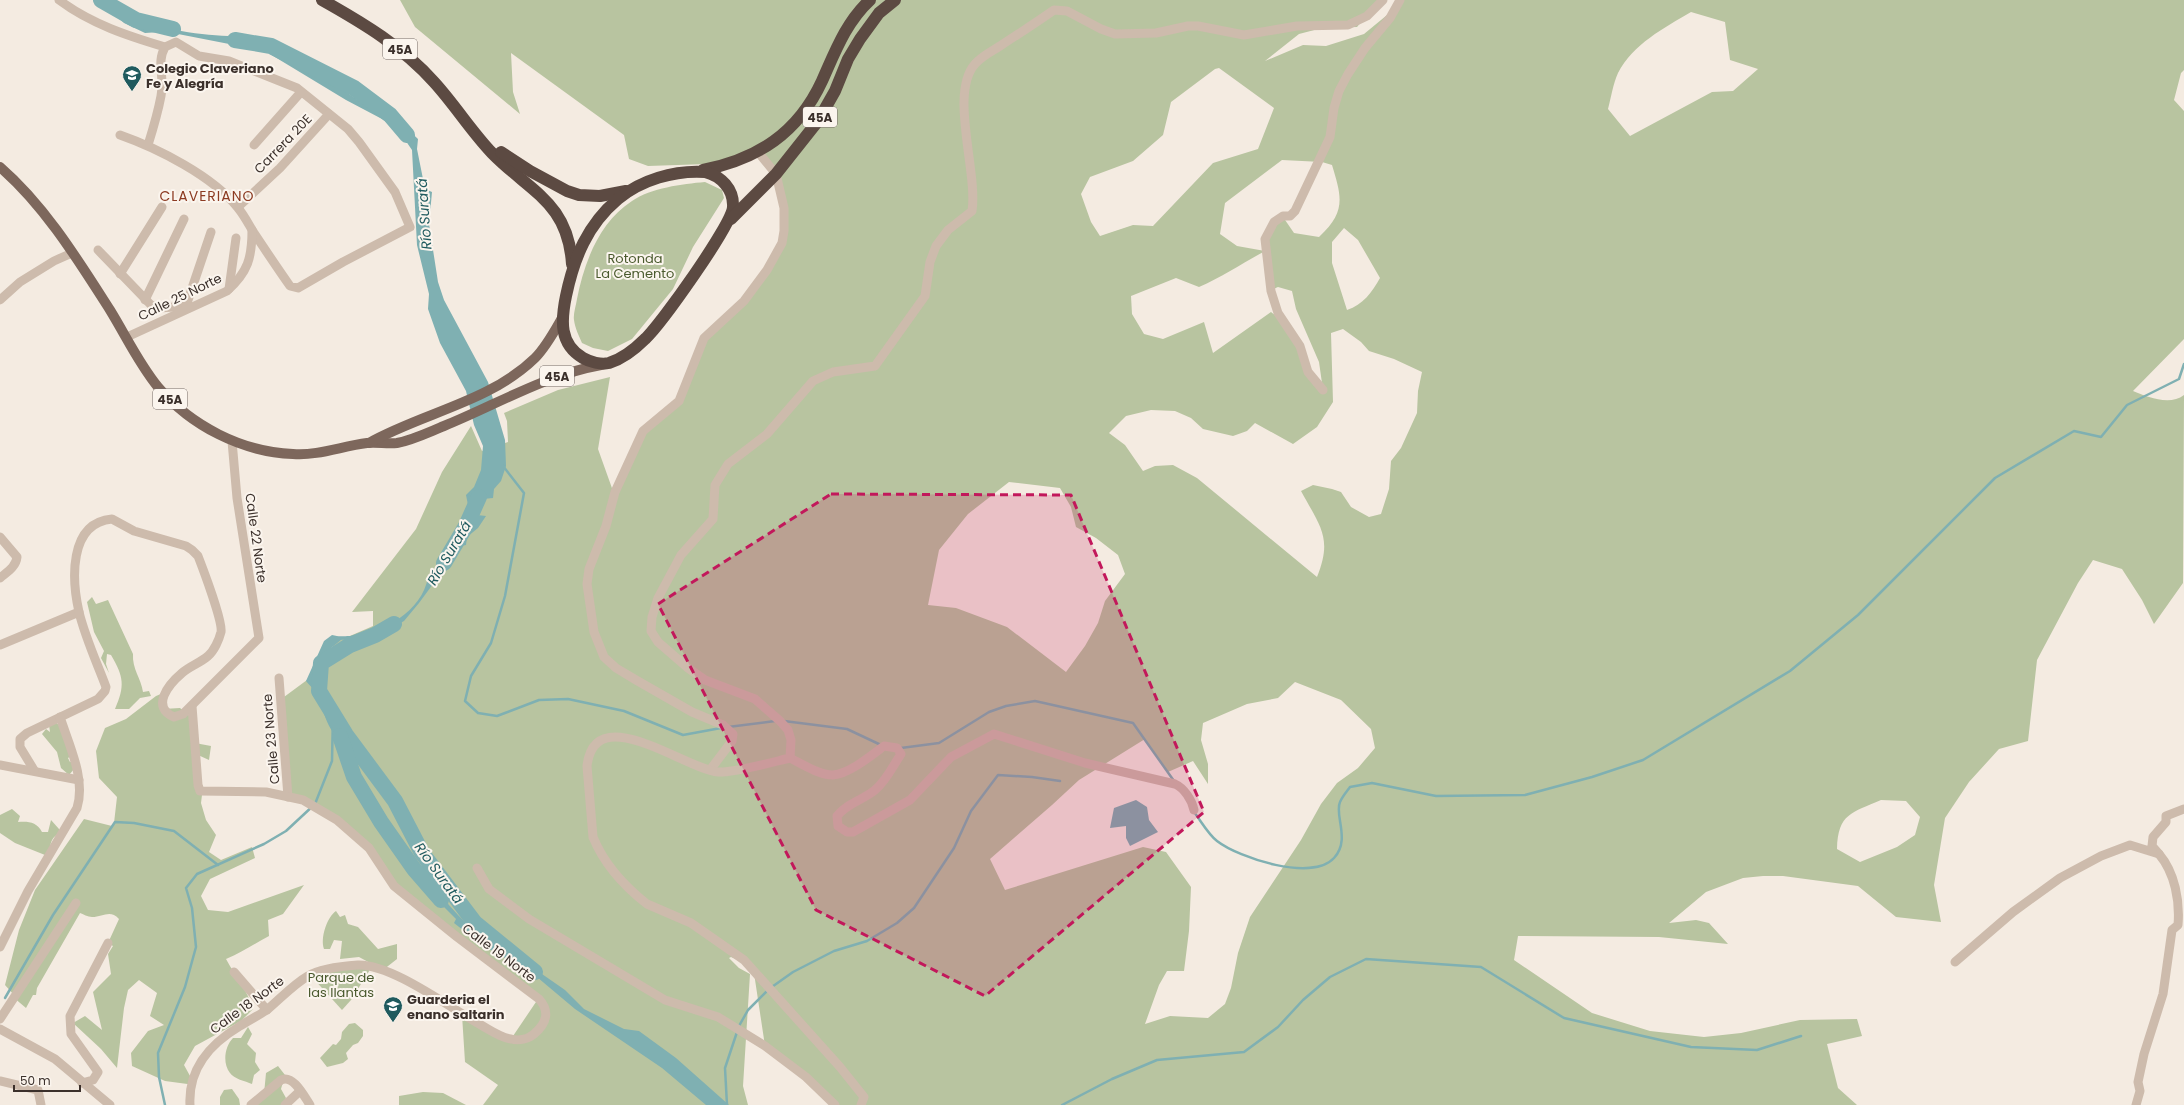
<svg xmlns="http://www.w3.org/2000/svg" width="2184" height="1105" font-family="Poppins,sans-serif">
  <rect width="100%" height="100%" fill="#f4ebe1"/>
  <!-- green -->
  <g fill="#b8c4a0" fill-rule="evenodd">
    <path d="M400 0H1380L1357 27 1322 28 1299 34 1265 61 1303 45 1326 46 1364 34 1398 6 1399 0H2184V70L2181 73 2174 100 2184 111V339L2133 391C2147 397 2170 406 2184 395L2183 583 2154 624 2142 600 2122 569 2093 560 2078 583 2037 660 2028 741 1999 749 1969 782 1945 818 1934 885 1941 922 1896 917 1858 886 1783 876H1763L1743 878 1706 892 1669 923 1696 920 1709 923 1728 944 1659 937 1518 936 1514 960 1592 1013 1650 1031 1704 1037 1741 1033 1800 1020 1857 1019 1862 1036 1827 1044 1838 1088 1857 1105H836L765 1046 754 973 742 962 731 957 729 958 739 968 750 974 743 1086 748 1105H483L498 1085 465 1062 462 1015 511 1039 538 999 394 886 359 838 291 795 284 697 307 680 336 642 373 626V611L352 612 416 529 442 472 471 426 482 451 508 442 507 421 504 413 558 390 610 377 598 449 613 491 639 439 687 389 698 347 747 301 784 231 776 174 758 152 707 164 648 166 629 159 624 135 511 53 513 92 520 114 415 27ZM1691 12 1725 22 1730 60 1758 69 1733 91 1712 92 1630 136 1608 109C1611 98 1613 84 1618 73 1633 44 1664 28 1691 12ZM1219 68 1274 108 1258 149 1213 163 1153 226 1133 225 1100 236 1091 222 1081 194 1090 177 1133 161 1163 135 1171 102 1215 69ZM1282 160 1322 162 1332 165C1342 198 1346 212 1319 237L1294 233 1283 217 1265 239 1271 290 1278 287 1292 291 1296 309 1319 362 1323 390 1308 372 1286 324 1271 312 1213 353 1204 322 1163 339 1144 334 1132 314 1131 296 1176 278 1199 287C1222 277 1243 263 1265 251L1237 246 1220 234 1225 203ZM1344 228 1358 240 1380 278C1372 292 1363 305 1347 310L1332 263V242ZM1343 329 1361 342 1369 351 1394 359 1422 372 1418 391 1417 413 1401 448 1391 461 1389 489 1381 514 1369 517 1351 507 1341 492 1332 489 1313 485 1301 491C1320 526 1333 538 1317 577L1197 478 1173 465 1155 466 1143 471 1125 445 1109 433 1126 416 1151 410 1175 411 1191 418 1203 429 1233 436 1247 431 1255 423 1293 444 1317 427 1333 402 1331 333ZM1009 482 1060 488 1071 507 1076 527 1096 538 1118 555 1125 574 1105 601 1098 623 1085 646 1066 672 1007 627 956 608 928 605 939 550 968 514ZM1295 682 1341 700 1371 729 1375 748 1358 768 1337 783 1321 804 1301 840 1250 917 1238 953 1231 988 1225 1004 1208 1018 1170 1016 1145 1024 1159 985 1167 971H1184L1189 931 1191 887 1166 852 1143 847 1005 890 990 859 1052 805 1079 780 1145 739 1168 772 1193 761 1208 784V764L1201 740 1203 723 1247 704 1278 698ZM1881 800 1906 801 1920 817 1915 835 1897 847 1860 862 1837 849C1838 813 1852 813 1881 800Z"/>
    <path d="M705 182 722 190 724 198 693 247 673 289 632 339 608 351 593 348 582 343C579 336 575 328 574 320 573 314 576 306 577 299 584 263 599 222 632 201 651 188 682 184 705 182Z"/>
    <path d="M92 597 96 604 108 600 133 654C132 669 141 678 143 692L149 691 151 696 140 698 129 709H115C125 686 124 677 111 655L107 654 106 664 109 673 101 658 104 651 94 632 87 602Z"/>
    <path d="M168 691 163 709 180 708 197 722 195 743 211 746 209 760 198 755 196 771 203 787 201 803 206 820 216 835 209 852 221 860 252 847 255 858 210 879 201 896 208 910 228 912 304 885 283 914 268 920 269 936C254 944 243 952 226 959 235 976 248 991 253 1009L241 1021 195 1046 184 1065 195 1085 165 1081 132 1066 131 1053 148 1031 164 1025 150 1016 157 993 139 980 128 990 124 1008 117 1068 101 1049 73 1023 85 1016 102 1030 93 992 111 974 108 954 113 946 108 943 119 919C110 909 103 917 92 917 88 917 83 914 80 913L37 988 36 995H33L26 1008 13 997 14 995 5 985 19 930 35 890 84 819 112 826 114 823 117 797 99 778 96 751 105 728 126 719 156 696Z"/>
    <path d="M55 722 63 728 71 756 68 758 70 762 73 761 74 769 69 775 61 768 57 752 42 734 46 729 50 732 49 725Z"/>
    <path d="M12 809 20 816 18 822C28 821 37 822 42 832H48L51 820 59 829 60 833C52 837 50 842 50 851L45 855 15 843 0 833V815Z"/>
    <path d="M336 911 340 917 345 915 348 924 358 927 378 949 397 944V959L383 970 359 957 340 959 342 941 334 940 330 949H324C320 938 327 917 336 911Z"/>
    <path d="M343 967 371 968 351 1000 342 1010 312 977Z"/>
    <path d="M355 1023 363 1030V1036L358 1043 353 1045 346 1053 348 1059 343 1063 327 1067 320 1058 333 1044 336 1045 341 1039 342 1032 349 1024Z"/>
    <path d="M248 1027 252 1034 247 1044 256 1053 255 1062 260 1070 254 1075 252 1084C245 1081 234 1079 230 1073 222 1063 225 1046 233 1038H241Z"/>
    <path d="M278 1066 285 1075 281 1089 286 1098 283 1105H254L264 1094 266 1073Z"/>
    <path d="M232 1089 239 1099 240 1105H220V1097L224 1090Z"/>
    <path d="M423 1092 443 1093 466 1105H399V1096Z"/>
  </g>
  <!-- water -->
  <g fill="#7fb0b2">
    <path d="M97 0C116 0 117 15 130 19 161 29 208 37 240 36L336 85 368 107 400 122 418 139 417 149 425 189 432 192 429 224 438 282 444 300 488 382 505 440 506 466 501 481 494 489 493 498 483 499 477 515 486 516 478 528 467 537 466 545 461 546 419 603 404 621 385 632 372 636 341 640 331 648 316 670V681L320 693 330 720 337 730 343 729 351 737 353 748 383 789 426 865 440 895 458 915 474 931 529 965 565 990 584 1009 624 1029 639 1031 676 1058 729 1105H706L662 1068 575 1009 531 972 482 945 454 923 456 919 427 890 428 879 422 866 380 787 346 744C328 736 324 710 316 693 314 689 309 685 306 681L324 641 332 635C339 637 343 636 350 636 383 633 422 612 428 577L436 574 452 545 461 542 462 534 471 520 466 495 474 487 481 470 483 446 474 425 466 391 440 343 428 309 429 294 417 245 412 150 399 131 382 119 346 100 265 51 178 34 160 32 145 33 124 23 108 8Z"/>
    <path d="M1136 800 1147 807 1149 820 1158 832 1130 846 1126 838V826L1110 828 1114 808Z"/>
  </g>
  <g fill="none" stroke-linecap="round" stroke-linejoin="round">
    <!-- stream -->
    <g stroke="#7fb0b2" stroke-width="2.5">
      <path d="M503 466 524 493 505 596 491 643 471 676 465 701 478 713 497 716 539 700 568 699 624 711 683 735 721 728"/>
      <path d="M784 721 847 729 881 745"/>
      <path d="M728 727 775 721"/>
      <path d="M901 748 939 743 989 712 1006 706 1035 701 1133 723 1174 781"/>
      <path d="M1194 812C1201 821 1208 834 1217 841 1239 858 1312 882 1334 858 1351 840 1334 815 1340 802 1342 797 1347 791 1350 787L1372 783 1436 796 1525 795 1592 777 1643 760 1790 671 1858 615 1995 478 2074 431 2101 437 2127 405 2179 379 2184 364"/>
      <path d="M5 998 53 915 115 822 134 823 174 831 218 865"/>
      <path d="M165 1105 159 1077 158 1053 185 987 196 947 192 908 186 888 197 874 264 844 286 831 315 804 332 761 333 713"/>
      <path d="M727 1105 725 1068 739 1026 748 1010 769 989 793 972 834 951 867 941 897 923 914 908 954 848 971 811 998 775 1032 777 1060 781"/>
      <path d="M1062 1105 1112 1079 1157 1060 1244 1052 1278 1027 1303 1000 1330 977 1366 959 1481 967 1564 1018 1691 1047 1757 1050 1801 1036"/>
    </g>
    <!-- river -->
    <g stroke="#7fb0b2" stroke-width="16">
      <path d="M101 0 136 20 173 29"/>
      <path d="M235 40 271 46 354 88 390 115 407 135"/>
      <path d="M444 563 466 526 479 497"/>
      <path d="M394 624 375 635 350 645 321 663 319 691 346 735 395 801 422 853 475 923 535 972"/>
      <path d="M340 736 354 777 381 822 414 869 441 900"/>
    </g>
    <!-- minor -->
    <g stroke="#cdbbac" stroke-width="9">
      <path d="M59 0C91 24 128 36 165 47"/>
      <path d="M120 135C157 148 213 176 238 208 244 215 249 225 254 233 266 251 278 269 290 286L298 288 343 262 410 227 395 192 359 142 348 129 297 88 229 61 199 56 176 42 165 47C156 63 165 77 161 96 158 112 153 129 148 145"/>
      <path d="M254 145 301 92"/>
      <path d="M238 207 280 168 329 114"/>
      <path d="M98 250 151 305 159 308 189 306"/>
      <path d="M120 274 162 207"/>
      <path d="M229 289 236 238"/>
      <path d="M0 300 20 282 54 261 72 253"/>
      <path d="M145 300 184 219"/>
      <path d="M186 306 211 232"/>
      <path d="M127 337 227 291C248 272 252 258 252 230"/>
      <path d="M1323 390 1308 372 1300 346 1278 313 1271 291 1265 239 1274 222 1283 216H1290L1295 211 1330 137 1334 108 1339 91 1348 74 1365 48 1390 18 1400 0"/>
      <path d="M0 537 17 557C16 567 7 572 0 578"/>
      <path d="M0 645 79 612"/>
      <path d="M279 678 288 797"/>
      <path d="M790 758C802 764 819 775 833 775 849 774 872 755 884 746L897 748 901 754C893 766 886 781 875 790 863 800 847 803 837 816L838 826 847 832H853L910 800 951 757 994 734 1085 763 1175 784C1184 788 1192 800 1194 810"/>
      <path d="M0 765 79 780"/>
      <path d="M34 770 20 747V739L27 733 98 699 105 691 106 687C97 663 85 637 79 612 72 581 68 523 112 519L134 531 186 546 192 550 198 556C203 569 223 622 221 632 219 640 214 651 208 656 200 663 190 666 182 673 169 684 150 707 174 717L183 714 259 638 237 498 232 441"/>
      <path d="M710 770 732 741 733 734 723 725 692 712 636 680 616 668 604 657 594 632 587 584 589 569 606 526 615 492 643 431 679 401 704 338 744 301 767 270 782 243 784 231V208L776 174 758 152"/>
      <path d="M477 868 489 889 529 919 665 1000 718 1017 765 1046 806 1077 835 1105"/>
      <path d="M0 947 28 891 77 808C86 779 69 745 60 717"/>
      <path d="M1955 962 2013 912 2060 878 2101 856 2130 845 2159 854 2152 846 2153 837 2166 822V816L2184 809"/>
      <path d="M234 972 267 1010"/>
      <path d="M0 1019 76 903"/>
      <path d="M0 1029 55 1059 110 1105"/>
      <path d="M0 1081 38 1090 41 1105"/>
      <path d="M82 1083 93 1080 98 1072 71 1034 70 1016 108 943"/>
      <path d="M190 1105C188 1068 210 1044 240 1026 249 1020 260 1015 268 1009 281 998 294 984 308 976 321 968 343 966 358 965 392 964 450 1008 481 1025 490 1030 501 1038 511 1039 519 1041 528 1039 534 1034 547 1023 550 1011 539 999L457 937 394 886 369 848 337 820 303 800 266 792 200 791 198 785 192 706"/>
      <path d="M251 1105 281 1080C293 1074 304 1096 310 1105"/>
      <path d="M285 1105 300 1091"/>
      <path d="M861 1105 864 1097 840 1067 744 960 691 923 647 904C624 886 604 864 593 837L587 766C595 699 685 769 718 772 733 773 773 762 790 758L791 740 788 730 780 721 755 699 705 680 688 668 658 642 651 631 652 617 658 598 681 555 713 519 715 485 728 464 767 434 813 381 833 372 875 366 925 296 930 262 936 246 948 230 972 211C978 172 949 93 975 64 983 55 993 51 1003 44 1020 33 1037 22 1054 10L1067 11 1101 29 1115 34 1156 33 1188 26H1198L1244 35 1297 26 1348 25 1367 16 1383 0"/>
      <path d="M2136 1105 2140 1091 2138 1082 2144 1054 2163 994 2172 930 2178 925C2180 901 2175 873 2159 854"/>
    </g>
    <!-- major -->
    <g stroke="#7d675c" stroke-width="10">
      <path d="M0 167C45 206 78 260 110 310 126 336 139 364 158 387 191 426 242 452 293 454 318 456 342 446 367 443 377 442 387 444 397 443 413 440 429 432 444 426 496 405 545 375 601 365"/>
      <path d="M369 443C422 413 490 402 535 358 546 347 554 332 562 318"/>
    </g>
    <!-- highway -->
    <g stroke="#5c4a42" stroke-width="12">
      <path d="M322 0C363 23 403 47 434 82 455 105 471 131 492 153 530 192 568 202 572 264"/>
      <path d="M501 152 530 171 567 191 579 195 600 196 626 191"/>
      <path d="M703 170C758 159 798 133 822 81 835 52 846 22 870 0"/>
      <path d="M705 172C721 176 734 189 733 207 732 225 661 324 645 339 636 348 622 359 609 363 601 365 590 362 583 358 559 344 561 320 566 296 574 258 587 225 618 199 641 180 674 170 705 172Z"/>
      <path d="M731 219 776 174 818 121 835 91 848 59 860 39 879 13 895 0"/>
    </g>
  </g>
  <!-- marked area -->
  <path fill="#c2185b" fill-opacity="0.2" stroke="#c2185b" stroke-width="3" stroke-dasharray="8 5" stroke-linejoin="round" d="M831 494 1071 495 1204 812 985 996 816 910 658 604Z"/>
  <!-- icons -->
  <defs>
    <g id="school-pin" transform="scale(1)"><path d="M0 17L-7.5 6A9.5 9.5 0 1 1 7.5 6Z" fill="#1f5a5e" stroke="#fbf5ee"/><path d="M0-5L7-2L0 1L-7-2ZM-4 1L0 2.5L4 1V4Q0 6-4 4Z" fill="#fff"/></g>
  </defs>
  <g fill-rule="evenodd">
    <use href="#school-pin" x="132" y="75"/>
    <use href="#school-pin" x="393" y="1006"/>
  </g>
  <g text-anchor="middle" dominant-baseline="central" stroke-width="4" stroke-linejoin="round" paint-order="stroke">
    <!-- shield labels -->
    <g fill="#fbf5ee" stroke="#756b66" stroke-width="1">
      <rect x="383" y="39" width="34" height="20" rx="3"/>
      <rect x="803" y="107" width="34" height="20" rx="3"/>
      <rect x="540" y="366" width="34" height="20" rx="3"/>
      <rect x="153" y="389" width="34" height="20" rx="3"/>
    </g>
    <g font-size="12" font-weight="bold" fill="#3b302b">
      <text x="400" y="49">45A</text>
      <text x="820" y="117">45A</text>
      <text x="557" y="376">45A</text>
      <text x="170" y="399">45A</text>
    </g>
    <!-- poi labels -->
    <g font-size="13" font-weight="bold" fill="#3b302b" stroke="#fbf5ee" text-anchor="start">
      <text x="146" y="68">Colegio Claveriano<tspan x="146" dy="15">Fe y Alegría</tspan></text>
      <text x="407" y="999">Guarderia el<tspan x="407" dy="15">enano saltarin</tspan></text>
    </g>
    <!-- street labels -->
    <g font-size="13" fill="#3b302b" stroke="#fbf5ee">
      <text transform="translate(283 144) rotate(-46)">Carrera 20E</text>
      <text transform="translate(180 297) rotate(-26)">Calle 25 Norte</text>
      <text transform="translate(256 538) rotate(82)">Calle 22 Norte</text>
      <text transform="translate(271 739) rotate(-95)">Calle 23 Norte</text>
      <text transform="translate(499 953) rotate(37)">Calle 19 Norte</text>
      <text transform="translate(247 1005) rotate(-36)">Calle 18 Norte</text>
    </g>
    <!-- park labels -->
    <g font-size="13" fill="#4a5a2e" stroke="#fbf5ee">
      <text x="635" y="258">Rotonda<tspan x="635" dy="15">La Cemento</tspan></text>
      <text x="341" y="977">Parque de<tspan x="341" dy="15">las llantas</tspan></text>
    </g>
    <!-- neighbourhood labels -->
    <g font-size="14" letter-spacing="1" fill="#8c3b22" stroke="#fbf5ee">
      <text x="207" y="196">CLAVERIANO</text>
    </g>
    <!-- water labels -->
    <g font-size="14" font-style="italic" fill="#1f5a5e" stroke="#fbf5ee">
      <text transform="translate(424 214) rotate(-94)">Río Suratá</text>
      <text transform="translate(449 553) rotate(-59)">Río Suratá</text>
      <text transform="translate(439 873) rotate(54)">Río Suratá</text>
    </g>
  </g>
  <!-- scale -->
  <path d="M14 1085v6h66v-6" fill="none" stroke="#3b302b" stroke-width="2"/>
  <text x="20" y="1085" font-size="12" fill="#3b302b" stroke="#fbf5ee" stroke-width="3" paint-order="stroke">50 m</text>
</svg>
